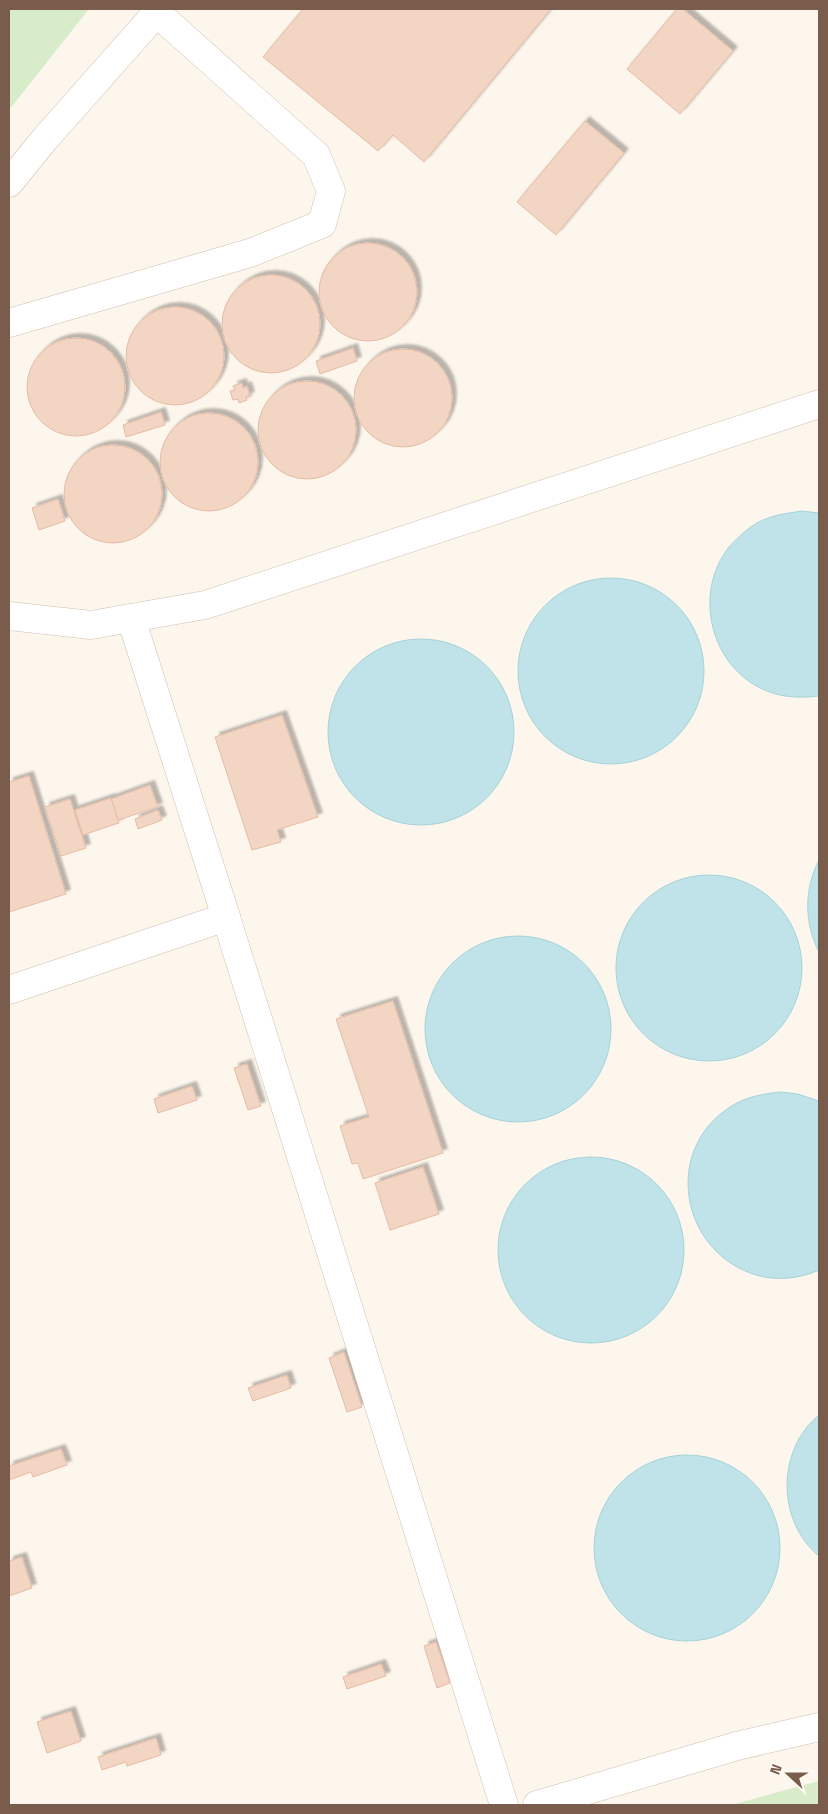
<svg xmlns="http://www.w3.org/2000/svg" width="828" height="1814" font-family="'Space Grotesk',sans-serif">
  <defs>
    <filter id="shadow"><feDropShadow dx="4.5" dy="-4.5" stdDeviation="1" flood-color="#0004"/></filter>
  </defs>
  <rect width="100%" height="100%" fill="#fdf6ec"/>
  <!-- green -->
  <g fill="#d8ecc9">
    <path d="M9 9H89L9 110Z"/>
    <path d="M819 1781V1805H731Z"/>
  </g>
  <!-- water -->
  <g fill="#bfe3e8" stroke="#a5d3da">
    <path d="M802 511 819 513V696C801 698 784 698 767 691 711 669 692 594 729 547 740 535 753 523 768 518 779 514 790 513 802 511Z"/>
    <circle cx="611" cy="671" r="93"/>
    <circle cx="421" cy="732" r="93"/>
    <path d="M819 860V952C804 923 804 889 819 860Z"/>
    <circle cx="709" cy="968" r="93"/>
    <circle cx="518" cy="1029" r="93"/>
    <path d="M780 1092 798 1094 819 1101V1270C800 1279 776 1281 756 1275 681 1252 662 1151 730 1107 745 1097 762 1094 780 1092Z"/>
    <circle cx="591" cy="1250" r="93"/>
    <path d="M819 1415V1556C777 1522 776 1450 819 1415Z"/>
    <circle cx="687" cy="1548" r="93"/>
  </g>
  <!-- building -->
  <g fill="#f3d5c3" stroke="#e6bba3" filter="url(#shadow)">
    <path d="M303 9H551L424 162 393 135 378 151 263 57Z"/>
    <path d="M677 9H683L733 51 680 114 627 69Z"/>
    <path d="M585 121 624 153 556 235 517 202Z"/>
    <circle cx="368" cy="292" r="49"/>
    <circle cx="271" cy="324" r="49"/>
    <circle cx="175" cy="356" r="49"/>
    <circle cx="76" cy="387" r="49"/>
    <path d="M353 348 357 361 320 374 316 361Z"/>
    <circle cx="403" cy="398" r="49"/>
    <circle cx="307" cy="430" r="49"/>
    <path d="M242 383 243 388 247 386 250 396 246 397 247 400 239 403 238 399 233 400 230 391 235 390 233 386Z"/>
    <path d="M161 412 165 425 126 437 123 425Z"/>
    <circle cx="209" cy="462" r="49"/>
    <circle cx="113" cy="494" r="49"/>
    <path d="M58 499 65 521 39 530 32 508Z"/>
    <path d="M282 715 318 817 277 830 281 842 252 850 215 737Z"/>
    <path d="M29 776 66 894 9 912V782Z"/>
    <path d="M150 785 158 807 118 820 111 799Z"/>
    <path d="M111 798 119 823 83 835 75 810Z"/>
    <path d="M70 799 86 848 61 856 45 807Z"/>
    <path d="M158 810 162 820 138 829 135 819Z"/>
    <path d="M393 1001 443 1153 363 1179 358 1163 352 1164 340 1126 369 1117 336 1019Z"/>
    <path d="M247 1064 261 1106 248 1110 234 1068Z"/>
    <path d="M192 1086 197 1100 158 1113 154 1099Z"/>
    <path d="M423 1167 439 1214 390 1230 375 1183Z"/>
    <path d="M344 1352 362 1407 347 1412 329 1358Z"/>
    <path d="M287 1375 291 1388 253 1401 248 1388Z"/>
    <path d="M61 1449 67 1465 33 1477 31 1472 9 1480V1466Z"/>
    <path d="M22 1557 32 1588 9 1596V1561Z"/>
    <path d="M436 1642 450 1683 437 1688 424 1646Z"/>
    <path d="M381 1664 386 1676 347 1689 343 1677Z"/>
    <path d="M71 1711 81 1741 47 1753 37 1722Z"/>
    <path d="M156 1738 161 1755 127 1766 126 1762 102 1770 98 1757Z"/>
  </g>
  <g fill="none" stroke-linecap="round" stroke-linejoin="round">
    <!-- minor casing -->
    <g stroke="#d1beb0" stroke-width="29">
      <g id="minor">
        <path d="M9 183 44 140 160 9"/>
        <path d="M9 323 250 253 322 224 331 191 316 155 157 13"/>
        <path d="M9 616 91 625 205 605 819 404"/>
        <path d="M131 618 226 917"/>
        <path d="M9 990 226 917 504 1805"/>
        <path d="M537 1805 737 1746 819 1727"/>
      </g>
    </g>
    <!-- minor -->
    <use href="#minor" stroke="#fff" stroke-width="28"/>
  </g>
  <!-- border -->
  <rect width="828" height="1814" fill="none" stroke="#7a5c4d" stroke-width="20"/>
  <!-- north arrow -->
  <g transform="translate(788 1774) rotate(291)" stroke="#fffaf3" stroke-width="4" paint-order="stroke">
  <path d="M0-4L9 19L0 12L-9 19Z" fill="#7a5c4d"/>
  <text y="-8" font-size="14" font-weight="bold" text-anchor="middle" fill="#7a5c4d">N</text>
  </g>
</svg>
